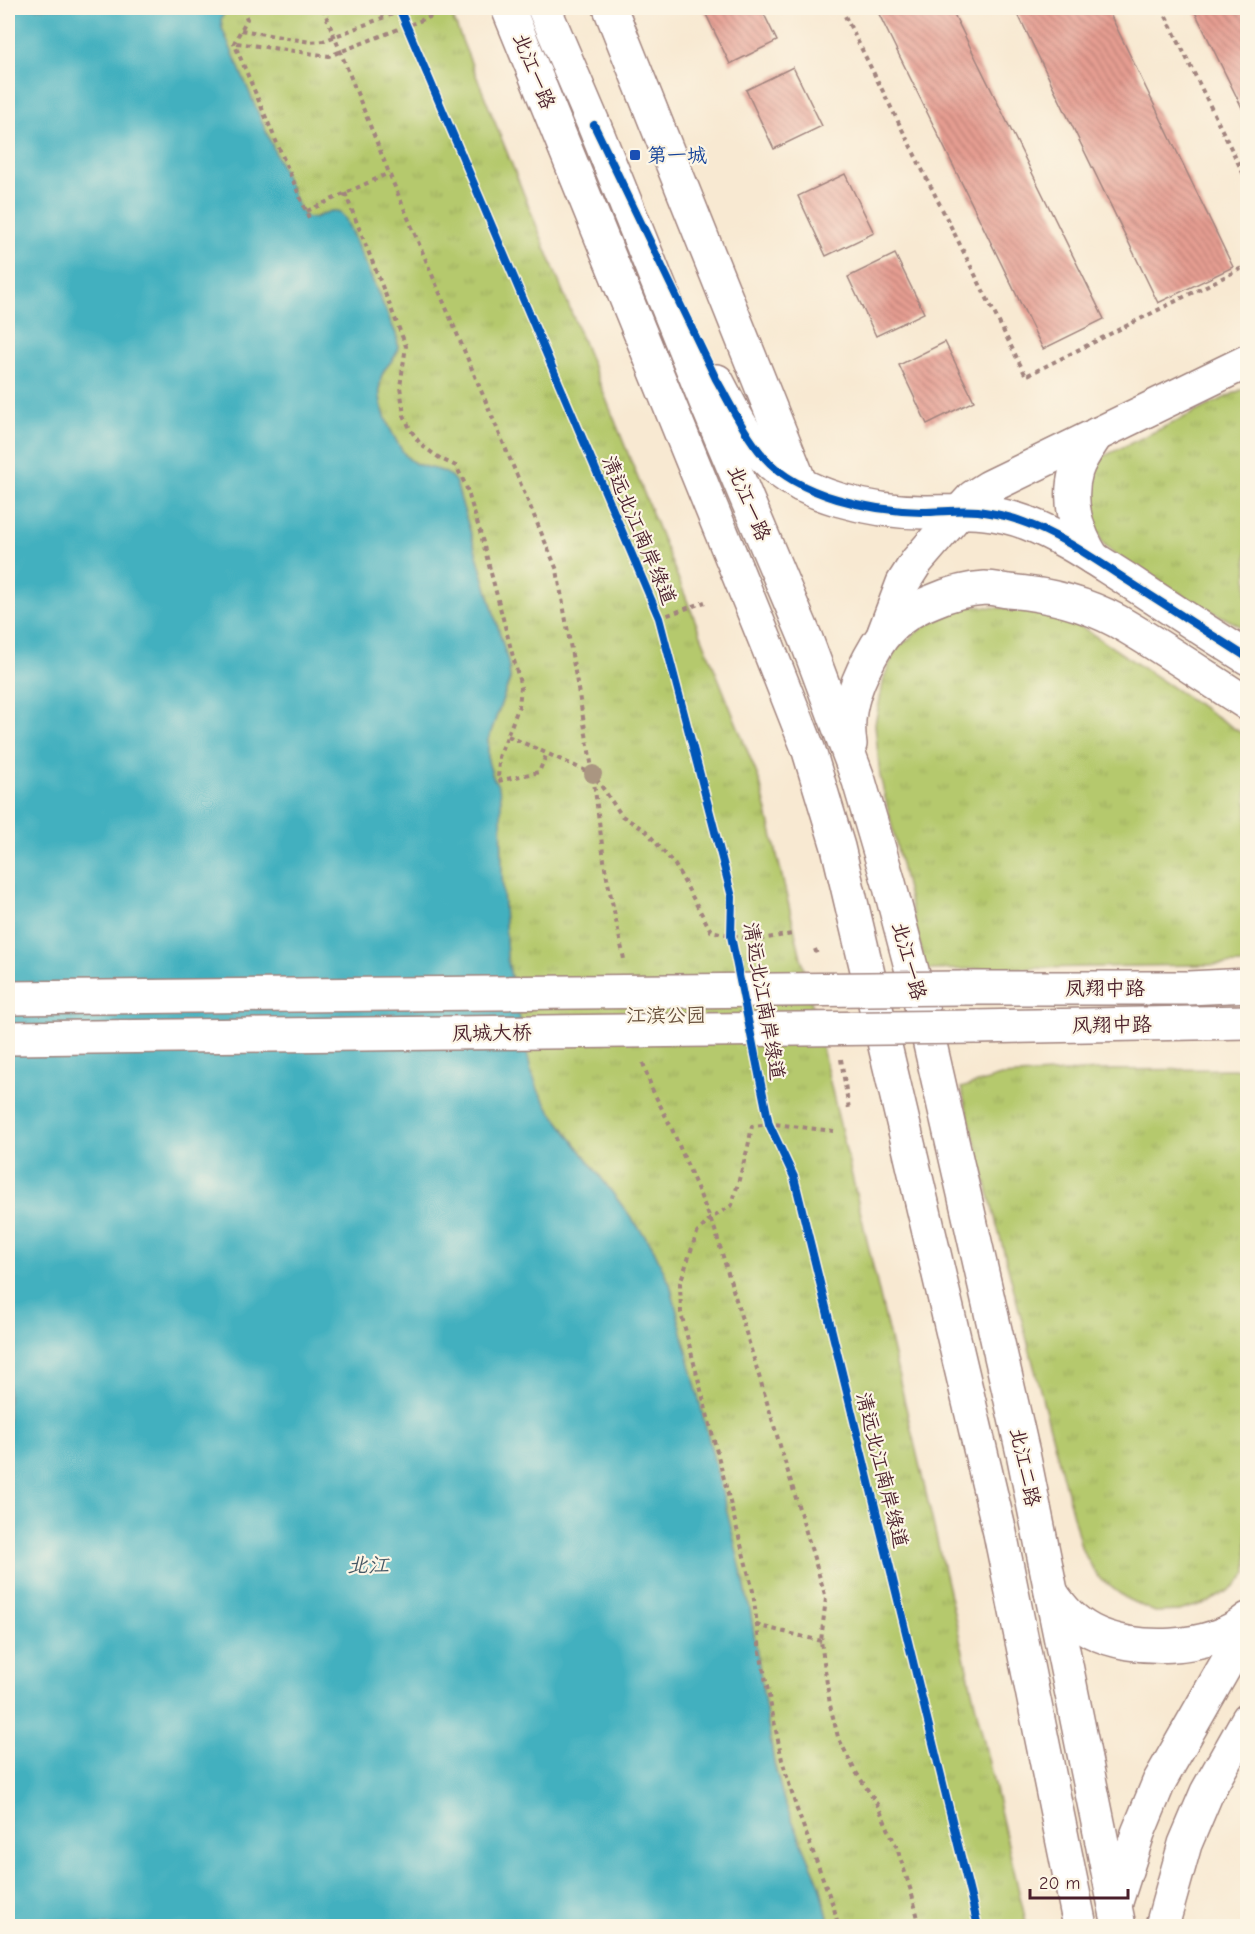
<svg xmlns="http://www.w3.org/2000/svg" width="1255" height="1934" font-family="'Comic Neue','LXGW WenKai TC',sans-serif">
  <defs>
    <pattern id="grass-tufts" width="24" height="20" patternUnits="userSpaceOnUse" patternTransform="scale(1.5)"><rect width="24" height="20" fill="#b5c96d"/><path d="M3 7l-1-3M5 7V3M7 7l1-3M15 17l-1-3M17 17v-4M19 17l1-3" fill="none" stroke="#9dac5f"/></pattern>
    <pattern id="building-back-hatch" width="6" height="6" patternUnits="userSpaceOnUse" patternTransform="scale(1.5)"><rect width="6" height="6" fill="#e59d91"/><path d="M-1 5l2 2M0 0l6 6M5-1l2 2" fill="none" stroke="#bc7f77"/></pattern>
  </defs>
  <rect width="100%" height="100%" fill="#fcf5e5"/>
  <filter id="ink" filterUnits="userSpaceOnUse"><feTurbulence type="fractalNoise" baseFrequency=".0167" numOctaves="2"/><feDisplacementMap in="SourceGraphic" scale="12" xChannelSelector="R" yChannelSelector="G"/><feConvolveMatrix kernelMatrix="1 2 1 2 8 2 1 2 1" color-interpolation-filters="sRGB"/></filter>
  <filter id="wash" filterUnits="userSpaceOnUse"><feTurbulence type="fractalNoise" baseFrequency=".008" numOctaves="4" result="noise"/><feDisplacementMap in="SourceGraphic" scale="24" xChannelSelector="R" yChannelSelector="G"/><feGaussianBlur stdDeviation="1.35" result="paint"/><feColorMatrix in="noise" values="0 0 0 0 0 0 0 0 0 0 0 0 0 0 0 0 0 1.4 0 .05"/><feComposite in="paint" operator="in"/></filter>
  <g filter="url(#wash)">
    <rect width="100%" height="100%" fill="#f8e9d2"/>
    <!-- grass -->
    <g fill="url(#grass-tufts)" stroke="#80744c" stroke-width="1.5">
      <path d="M227 8H449L760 782 1027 1926H830L820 1885 784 1801 774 1763 750 1609 670 1284 651 1244 550 1110 539 1092 531 1071 507 958 502 873 501 800 499 788 492 775 488 761V740L510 679 508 662 456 483C442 460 419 476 403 452 391 433 377 406 380 383 383 359 404 363 396 334L345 218C333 202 322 218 307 219L299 209 222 28 221 19Z"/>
      <path d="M1247 387V630L1141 573 1117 557 1103 543 1092 524 1085 502 1089 470 1100 458Z"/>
      <path d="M968 606 1021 609 1080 626 1247 737V964L926 970 880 776 875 724 884 678 895 650 926 625Z"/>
      <path d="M1247 1069V1573L1235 1587 1209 1602 1179 1611 1155 1612 1127 1599 1098 1577 1082 1550 961 1088 1001 1076 1100 1070Z"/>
    </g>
    <!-- water -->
    <path fill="#42b0bf" stroke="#466875" stroke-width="1.5" d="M8 8H227L221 19 222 28 299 209C314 235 328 196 345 218L396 334C404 363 383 359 380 383 377 406 391 433 403 452 419 476 442 460 456 483L508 662 510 679 488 740V761L492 775 499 788 501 800 502 873 507 958 531 1071 539 1092 550 1110 651 1244 670 1284 734 1540 750 1609 774 1763 784 1801 820 1885 830 1926H8Z"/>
    <g id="blocks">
      <!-- building -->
      <g fill="url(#building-back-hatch)">
        <path d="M703 8H761L777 41 730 64Z"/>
        <path d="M876 8H951L1104 319 1043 349Z"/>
        <path d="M1015 8H1107L1233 267 1158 303Z"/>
        <path d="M1193 8H1248V120Z"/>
        <path d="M793 67 822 126 774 149 746 90Z"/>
        <path d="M845 174 874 233 826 256 798 196Z"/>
        <path d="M895 254 924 313 876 336 848 277Z"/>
        <path d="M945 342 974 401 927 424 899 365Z"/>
      </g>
    </g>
  </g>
  <g filter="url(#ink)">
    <use href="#blocks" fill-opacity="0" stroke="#a1847e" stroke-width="1.5"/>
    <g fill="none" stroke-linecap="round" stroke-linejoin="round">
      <!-- minor casing -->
      <g stroke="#a1847e" stroke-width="36">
        <path id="minor" d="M961 510 973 497 989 487 1248 361"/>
      </g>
      <!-- tertiary casing -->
      <g stroke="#a1847e" stroke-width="36">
        <path id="tertiary" d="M610 8 801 485"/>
      </g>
      <!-- secondary casing -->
      <g stroke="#a1847e" stroke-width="36">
        <g id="secondary">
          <path d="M508 8 768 647 809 751 838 847 1000 1533 1080 1926"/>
          <path d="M544 8 594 125 706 402 806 639 859 781 889 883 922 1009 1023 1453 1119 1926"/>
          <path d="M717 381C731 407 744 436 765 458 801 497 873 512 924 512 963 512 989 509 1027 523 1063 537 1094 559 1126 579 1166 606 1207 632 1248 658"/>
          <path d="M1093 558C1077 533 1067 501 1076 471 1080 458 1090 445 1097 434"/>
          <path d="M884 633 903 583 917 561 961 510"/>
          <path d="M850 744C844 709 859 675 877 645 890 624 910 610 933 601 949 594 968 589 985 588 993 588 1001 590 1008 591 1045 594 1084 603 1117 621 1161 646 1204 676 1248 704"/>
          <path d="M1051 1592C1062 1609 1073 1621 1091 1631 1134 1653 1209 1651 1248 1619"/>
          <path d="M1115 1905 1138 1833 1159 1782 1248 1626"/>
          <path d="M1162 1926 1185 1844 1207 1792 1248 1719"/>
        </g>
      </g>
      <!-- primary casing -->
      <g stroke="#a1847e" stroke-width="36">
        <g id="primary">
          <path d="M961 988H1189L1248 985"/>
          <path d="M977 1027 1248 1022"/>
        </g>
      </g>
      <!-- path -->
      <g stroke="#a1847e" stroke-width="4" stroke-dasharray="4.5 4.5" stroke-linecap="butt">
        <path d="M242 8 247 19 234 43 309 218"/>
        <path d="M323 8 389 173 557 570 593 774 605 868 624 959"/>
        <path d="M841 8 1026 376 1248 265"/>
        <path d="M1162 8 1248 183"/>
        <path d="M241 30 310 42 323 41 408 8"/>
        <path d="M237 43 329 56 453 8"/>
        <path d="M345 193 406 346 400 387 404 415 410 429 421 445 441 459 456 466 466 486 481 535 521 687 519 706 499 757 498 781 539 772 547 753"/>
        <path d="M307 211 389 173"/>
        <path d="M659 618 705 602"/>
        <path d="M508 736 593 774 622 816 646 831 675 865 711 931 755 940 792 934"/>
        <path d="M815 949 818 957"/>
        <path d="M841 1059 849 1109"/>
        <path d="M643 1063 652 1089 672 1129 715 1230 826 1598 821 1641 830 1705 838 1737 854 1769 877 1804 897 1848 911 1891 920 1926"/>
        <path d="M834 1131 774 1124 752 1126 748 1147 732 1205 710 1219 697 1233 680 1283 681 1313 753 1591 760 1652 782 1760 796 1807 834 1908 838 1926"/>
        <path d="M756 1625 821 1641"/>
      </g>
      <!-- minor -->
      <use href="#minor" stroke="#fff" stroke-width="33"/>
      <!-- tertiary -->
      <use href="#tertiary" stroke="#fff" stroke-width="33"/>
      <!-- secondary -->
      <use href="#secondary" stroke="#fff" stroke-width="33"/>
      <!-- primary -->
      <use href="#primary" stroke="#fff" stroke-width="33"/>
      <!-- primary-bridge casing -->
      <g stroke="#a1847e" stroke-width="36" stroke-linecap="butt">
        <g id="primary-bridge">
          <path d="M8 998 961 988"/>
          <path d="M8 1038 977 1027"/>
        </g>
      </g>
      <!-- primary-bridge -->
      <use href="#primary-bridge" stroke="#fff" stroke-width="33"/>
      <!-- cycleway casing -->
      <g stroke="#fcf5e5" stroke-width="11">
        <g id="cycleway">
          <path d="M399 8 659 618 732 897 731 936 769 1124 794 1177 978 1926"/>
          <path d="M594 125 716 379C731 405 744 434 764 457 799 497 872 511 923 512 941 512 960 509 978 511 994 513 1011 517 1026 523 1062 536 1094 559 1125 579 1166 605 1207 632 1248 658"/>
        </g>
      </g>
      <!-- cycleway -->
      <use href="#cycleway" stroke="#0057b8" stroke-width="8"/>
    </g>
    <!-- trees -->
    <circle fill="#aa9681" cx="593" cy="774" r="9"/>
  </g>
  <!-- markers -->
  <rect fill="#1a4fb4" stroke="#fcf5e5" stroke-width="2" x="629" y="149" width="12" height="12" rx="3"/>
  <g text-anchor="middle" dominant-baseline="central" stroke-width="4.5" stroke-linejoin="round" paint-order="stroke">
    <!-- street labels -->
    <g font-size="20" fill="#4a1f2b" stroke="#fcf5e5">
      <text transform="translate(534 71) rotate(68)">北江一路</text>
      <text transform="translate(749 503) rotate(67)">北江一路</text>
      <text transform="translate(639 530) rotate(67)">清远北江南岸绿道</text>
      <text transform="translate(909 961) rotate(75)">北江一路</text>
      <text x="1105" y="988">凤翔中路</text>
      <text transform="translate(764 1001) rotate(80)">清远北江南岸绿道</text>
      <text transform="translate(1112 1025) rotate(-1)">风翔中路</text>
      <text transform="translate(492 1033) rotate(-1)">凤城大桥</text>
      <text transform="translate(1025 1467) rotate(78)">北江二路</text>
      <text transform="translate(882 1470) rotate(76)">清远北江南岸绿道</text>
    </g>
    <!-- transit labels -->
    <g font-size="20" fill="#164399" stroke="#fcf5e5" text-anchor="start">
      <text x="647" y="155">第一城</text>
    </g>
    <!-- park labels -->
    <g font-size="20" fill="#6a523f" stroke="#fcf5e5">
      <text x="666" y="1015">江滨公园</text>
    </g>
    <!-- water labels -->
    <g font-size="21" font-style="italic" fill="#475966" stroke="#fcf5e5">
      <text x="368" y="1565">北江</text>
    </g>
  </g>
  <!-- margin -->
  <rect width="1255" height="1934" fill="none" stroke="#fcf5e5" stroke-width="30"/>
  <!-- scale -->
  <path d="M1030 1889v9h98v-9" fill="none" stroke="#4a1f2b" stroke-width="3"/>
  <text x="1039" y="1889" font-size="18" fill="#4a1f2b" stroke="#fcf5e5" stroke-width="4.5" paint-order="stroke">20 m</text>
</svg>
